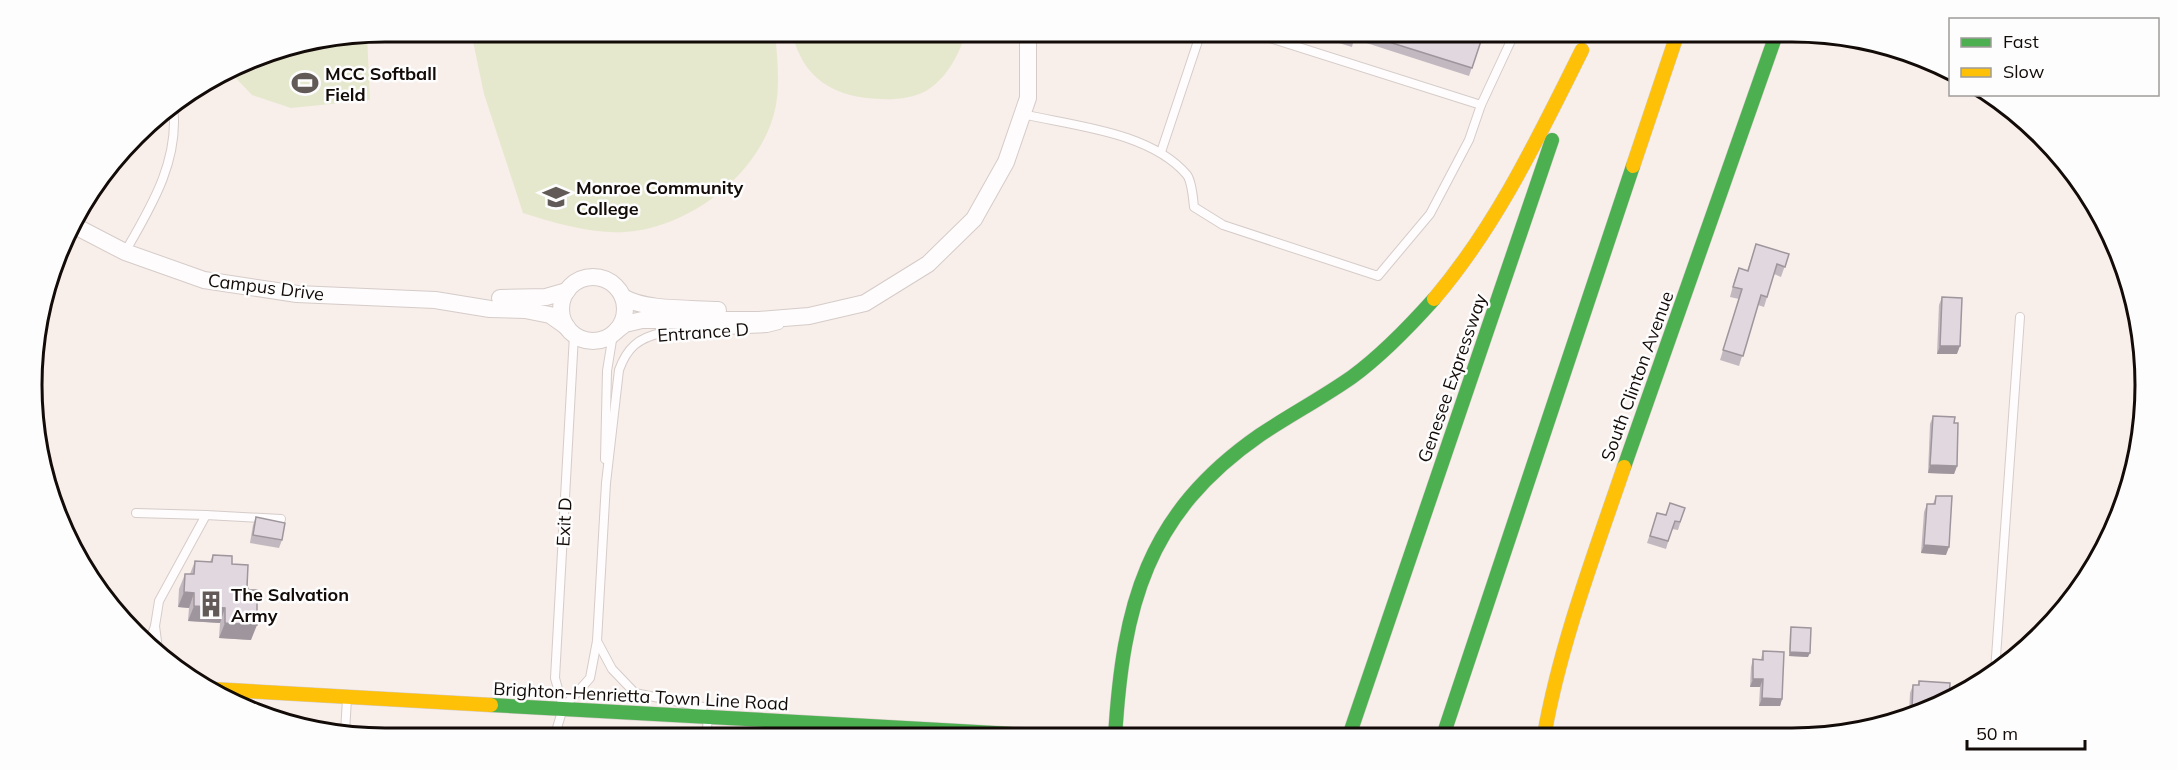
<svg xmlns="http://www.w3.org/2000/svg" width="2177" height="770" font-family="Mulish,sans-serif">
  <rect width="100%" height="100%" fill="#f8eeea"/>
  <!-- garden -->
  <g fill="#e6e8ce">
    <path d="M471 32H775C777 55 780 81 776 105 764 171 691 228 625 232 591 234 555 223 523 213L484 94Z"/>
    <path d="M792 32H966C959 55 947 78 926 91 913 98 895 100 881 99 835 98 802 79 792 32Z"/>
    <path d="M367 35 370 100 291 108 252 95 229 71 250 58Z"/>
  </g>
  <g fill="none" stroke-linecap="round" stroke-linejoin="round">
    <!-- lane casing -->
    <g stroke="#d5ccc9" stroke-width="10">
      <g id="lane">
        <path d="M1251 32 1481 105 1515 32"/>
        <path d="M1022 114C1074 126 1151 132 1187 175 1192 182 1193 198 1194 207L1223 225 1378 276 1430 214 1469 140 1481 105"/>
        <path d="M1161 152 1201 32"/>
        <path d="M125 252C151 207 180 160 173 106"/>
        <path d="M605 459 607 371 613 334"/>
        <path d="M136 513 206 515"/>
        <path d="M155 626 159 601 206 515 281 519"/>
        <path d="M150 640 155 626 158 649"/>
        <path d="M597 641 612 669 635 693 703 707"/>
        <path d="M1995 671 2020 317"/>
        <path d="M563 707 555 678 574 335"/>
        <path d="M345 733 347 698"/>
        <path d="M554 738 563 708 590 678 597 641 606 483 619 370C627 348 638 338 661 333L767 328 779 325"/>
        <path d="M706 738 708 718"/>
      </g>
    </g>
    <!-- street casing -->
    <g stroke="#d5ccc9" stroke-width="18">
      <g id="street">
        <path d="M71 224 125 252 204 280 297 294 435 300 490 309 525 310 550 315 567 327"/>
        <circle cx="593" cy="309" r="32"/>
        <path d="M623 297C646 311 692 308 718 310"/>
        <path d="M500 298 546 297 567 291"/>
        <path d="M617 330 625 324 642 320H759L809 316 865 303 928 264 974 219 1006 162 1028 98V32"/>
      </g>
    </g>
    <!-- fast casing -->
    <g stroke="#d5ccc9" stroke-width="15">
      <g id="fast">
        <path d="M1624 467 1777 32"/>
        <path d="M491 705 1069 737"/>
        <path d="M1349 736 1552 140"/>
        <path d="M1443 736 1633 166"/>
        <path d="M1115 737C1123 606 1146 514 1260 435 1290 415 1322 398 1352 377 1382 355 1409 327 1434 299"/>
      </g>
    </g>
    <!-- slow casing -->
    <g stroke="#d5ccc9" stroke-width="15">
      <g id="slow">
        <path d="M1633 166 1678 32"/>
        <path d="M1434 299C1497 225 1539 136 1582 50"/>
        <path d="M211 689 491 705"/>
        <path d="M1544 736C1560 645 1594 555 1624 467"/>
      </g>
    </g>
    <!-- lane -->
    <use href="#lane" stroke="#fefcfc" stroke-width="8"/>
    <!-- street -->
    <use href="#street" stroke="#fefcfc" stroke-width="16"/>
    <!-- fast -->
    <use href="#fast" stroke="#4caf50" stroke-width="14"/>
    <!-- slow -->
    <use href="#slow" stroke="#ffc107" stroke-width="14"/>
  </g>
  <!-- wall -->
  <g fill="#c2b9c0">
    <path d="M1303 32H1484L1469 76 1354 39 1352 47Z"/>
    <path d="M1756 244 1789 254 1781 277 1774 274 1764 307 1758 305 1739 366 1720 360 1739 299 1730 297 1735 278 1739 268 1747 271Z"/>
    <path d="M1942 297 1957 354H1937L1939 305Z"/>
    <path d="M1933 416 1957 466 1954 474 1928 473 1930 424Z"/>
    <path d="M1936 496 1946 555 1921 553 1924 512 1927 504H1933Z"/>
    <path d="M1685 508 1678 530 1672 529 1666 549 1647 543 1657 513 1665 515Z"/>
    <path d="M256 517 282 540 279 548 250 543 253 525Z"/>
    <path d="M213 555 232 564 247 587 251 640 219 638 220 623 188 621 189 608 178 607 179 589 185 574H190L195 561 210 562Z"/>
    <path d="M1791 627 1808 657 1789 656 1790 631Z"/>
    <path d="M1763 651 1782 699 1780 706H1759L1760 687H1750L1751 667 1753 659H1761Z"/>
    <path d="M1919 681 1948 702 1909 714 1910 693 1913 685H1918Z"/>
  </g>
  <!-- shaded-wall -->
  <g fill="#9e969c">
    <path d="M1940 346H1960L1957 354H1937Z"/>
    <path d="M1930 465 1957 466 1954 474 1928 473Z"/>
    <path d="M1924 545 1949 547 1946 555 1921 553Z"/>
    <path d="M184 592 194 593 189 608 178 607Z"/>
    <path d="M194 606 225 608 220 623 188 621Z"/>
    <path d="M225 623 257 625 251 640 219 638Z"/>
    <path d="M1790 652 1810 653 1808 657 1789 656Z"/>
    <path d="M1753 679H1763L1760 687H1750Z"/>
    <path d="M1762 698 1782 699 1780 706H1759Z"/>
    <path d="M1936 700 1949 701 1934 706Z"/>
    <path d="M1928 708 1910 714 1912 709Z"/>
  </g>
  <!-- building -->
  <g fill="#e1d7df" stroke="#9e969c" stroke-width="1.5">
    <path d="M1331 32H1357L1354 39Z"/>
    <path d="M1357 32H1484L1472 68Z"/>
    <path d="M1756 244 1789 254 1785 267 1777 264 1767 297 1761 295 1743 356 1723 350 1742 289 1733 287 1739 268 1748 271Z"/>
    <path d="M1942 297 1962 298 1960 346H1940Z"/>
    <path d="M1933 416 1955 417 1954 423H1958L1957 466 1930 465Z"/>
    <path d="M1936 496H1952L1949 547 1924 545 1927 504H1935Z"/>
    <path d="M1670 503 1685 508 1680 522 1675 521 1668 541 1650 536 1657 513 1666 515Z"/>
    <path d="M256 517 285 523 282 540 253 535Z"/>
    <path d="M213 555 232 556V564L248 565 247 587 249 590H257V625L225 623V608L194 606V593L184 592 185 574H194L195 561 212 562Z"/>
    <path d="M1791 627 1811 628 1810 653 1790 652Z"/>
    <path d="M1763 651 1784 652 1782 699 1762 698 1763 679H1753V659L1763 660Z"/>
    <path d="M1919 681 1950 683 1949 701 1936 700V706L1928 708 1912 709 1913 685H1919Z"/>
  </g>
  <!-- icons -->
  <defs>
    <g id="stadium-bare" transform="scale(2.07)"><path d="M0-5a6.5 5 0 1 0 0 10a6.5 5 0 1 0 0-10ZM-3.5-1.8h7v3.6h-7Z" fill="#625a57" stroke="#fdfdfd" stroke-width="2.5" paint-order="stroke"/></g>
    <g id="university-bare" transform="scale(2.07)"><path d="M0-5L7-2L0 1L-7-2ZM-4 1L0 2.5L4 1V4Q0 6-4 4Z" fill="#625a57" stroke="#fdfdfd" stroke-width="2.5" paint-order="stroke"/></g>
    <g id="building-bare" transform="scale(2.07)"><path d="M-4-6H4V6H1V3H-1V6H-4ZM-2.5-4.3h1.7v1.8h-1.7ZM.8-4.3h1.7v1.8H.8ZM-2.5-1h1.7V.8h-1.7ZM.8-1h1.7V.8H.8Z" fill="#625a57" stroke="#fdfdfd" stroke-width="2.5" paint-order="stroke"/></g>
  </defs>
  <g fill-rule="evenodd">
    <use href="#stadium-bare" x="305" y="83"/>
    <use href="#university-bare" x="556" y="197"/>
    <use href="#building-bare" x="211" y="604"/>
  </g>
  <g text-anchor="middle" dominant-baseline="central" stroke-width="5" stroke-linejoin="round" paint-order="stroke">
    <!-- poi labels -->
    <g font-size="18" font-weight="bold" fill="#120b08" stroke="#fdfdfd" text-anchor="start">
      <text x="325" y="73">MCC Softball<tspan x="325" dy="21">Field</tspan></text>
      <text x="576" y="187">Monroe Community<tspan x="576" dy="21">College</tspan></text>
      <text x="231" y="594">The Salvation<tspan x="231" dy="21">Army</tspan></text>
    </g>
    <!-- street labels -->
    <g font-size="18" fill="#120b08" stroke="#fdfdfd">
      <text transform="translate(266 287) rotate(7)">Campus Drive</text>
      <text transform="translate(703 332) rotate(-4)">Entrance D</text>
      <text transform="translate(1637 376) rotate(-70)">South Clinton Avenue</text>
      <text transform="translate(1452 378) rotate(-71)">Genesee Expressway</text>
      <text transform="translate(564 522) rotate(-87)">Exit D</text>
      <text transform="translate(641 696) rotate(3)">Brighton-Henrietta Town Line Road</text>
    </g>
  </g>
  <!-- crop -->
  <path d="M0 0H2177V770H0ZM385 42H1792A343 343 0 0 1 2135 385V385A343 343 0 0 1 1792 728H385A343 343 0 0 1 42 385V385A343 343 0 0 1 385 42Z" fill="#fdfdfd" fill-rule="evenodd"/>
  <path fill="none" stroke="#120b08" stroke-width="3" d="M385 42H1792A343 343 0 0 1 2135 385V385A343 343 0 0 1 1792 728H385A343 343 0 0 1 42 385V385A343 343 0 0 1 385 42Z"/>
  <!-- legend -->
  <rect x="1949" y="18" width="210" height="78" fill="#fdfdfd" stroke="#9f9c9b" stroke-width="1.5"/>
  <rect x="1961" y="38" width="30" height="9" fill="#4caf50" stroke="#9f9c9b" stroke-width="1.5"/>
  <text x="2003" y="48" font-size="18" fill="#120b08">Fast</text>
  <rect x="1961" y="68" width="30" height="9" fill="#ffc107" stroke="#9f9c9b" stroke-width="1.5"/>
  <text x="2003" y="78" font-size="18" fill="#120b08">Slow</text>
  <!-- scale -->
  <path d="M1967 740v9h118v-9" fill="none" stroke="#120b08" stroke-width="3"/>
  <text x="1976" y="740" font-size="18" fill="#120b08" stroke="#fdfdfd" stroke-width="4.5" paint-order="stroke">50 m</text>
</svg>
